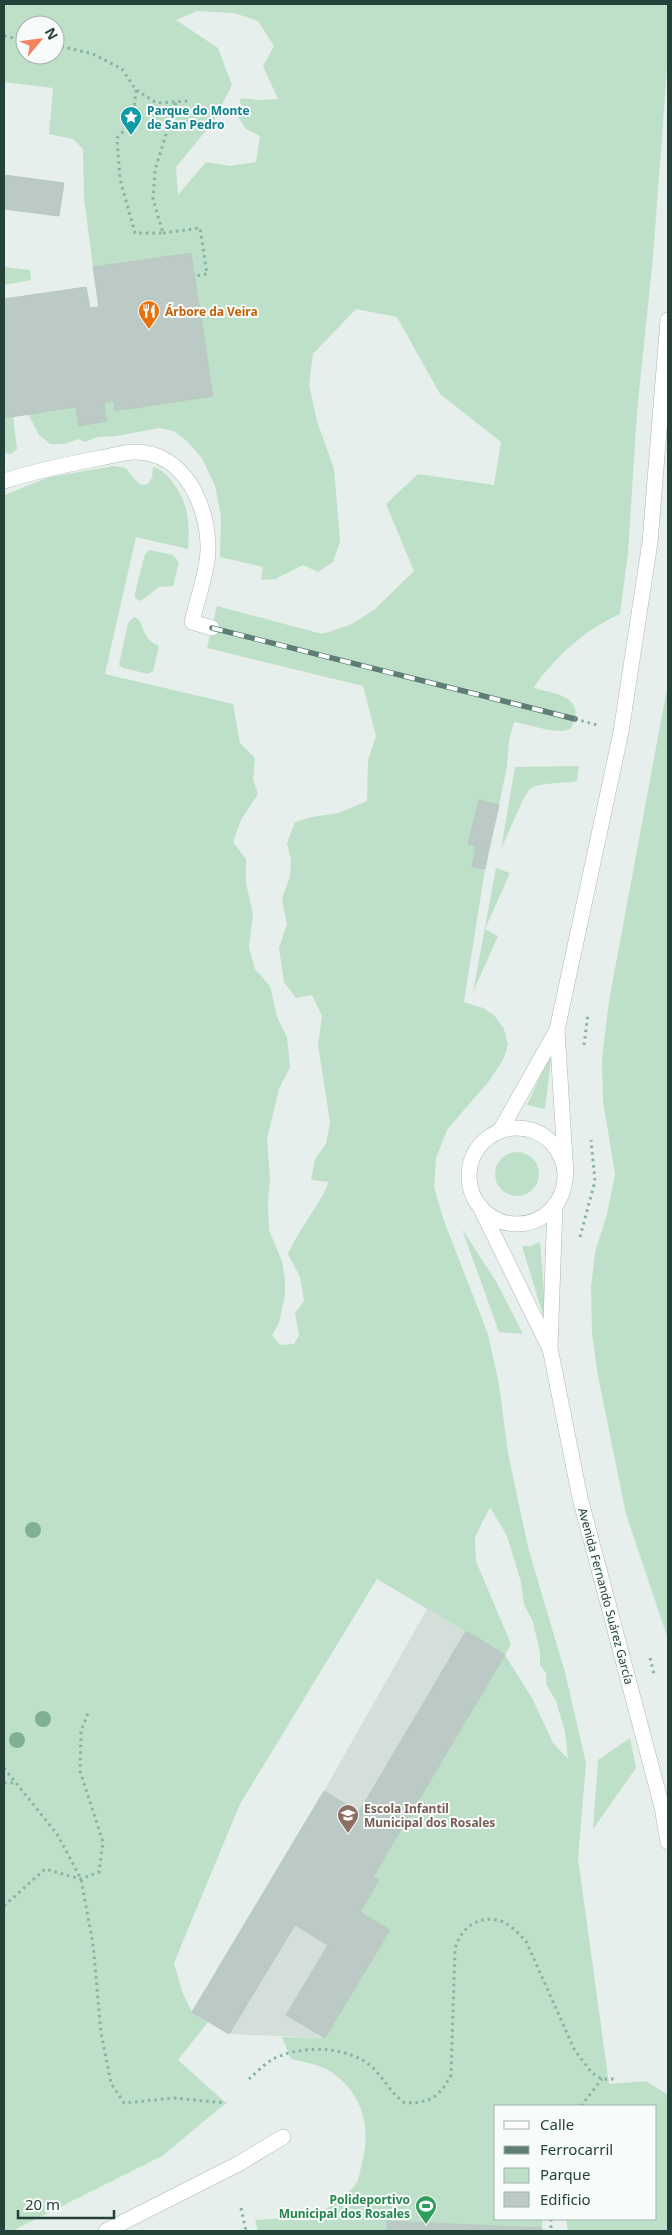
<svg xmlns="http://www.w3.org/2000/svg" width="672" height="2235" font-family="'Noto Sans',sans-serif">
  <rect width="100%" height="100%" fill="#e6efeb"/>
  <!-- built -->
  <path fill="#d4dfda" d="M427 1609 505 1655 373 1876 379 1880 390 1930 325 2038 229 2034 192 2012 324 1791Z"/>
  <!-- green -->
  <g fill="#bfe0c8" fill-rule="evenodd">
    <path d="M4 4H668L667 69 653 257 637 412 628 553 620 614C591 627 569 645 548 669 543 675 537 681 534 688 551 693 580 695 575 718 573 724 573 728 567 730 556 734 526 724 514 722L509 741 507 766 499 805 468 844 476 846 472 867 485 869 464 1002 483 1008 494 1015 504 1029 508 1045 503 1060 489 1081 447 1130 436 1158 434 1187 444 1221 488 1334 499 1384 508 1453 519 1505 529 1551 565 1672 586 1763 578 1858 609 2084 646 2081 668 2095V2231H568L566 2219H656V2106H496V2219H542V2228L388 2221 387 2231H258L255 2220C279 2218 304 2220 326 2209 336 2203 349 2194 356 2184 359 2179 360 2172 361 2166 372 2132 364 2096 334 2074 323 2065 304 2062 291 2059L282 2037 325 2038 389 1930 360 1912 379 1880 373 1877 505 1655 377 1579 240 1804 174 1963 183 1994 192 2012 208 2022 178 2060 226 2103 162 2156 12 2231H4V495L50 477 114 466 126 468 134 479 141 485 148 484 152 477 153 467C167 469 183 495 186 509 189 522 189 535 188 549L136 537 105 674 233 704 240 743 255 758 253 779 258 794 241 820 233 842 246 859V883L253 914 249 947 255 969 270 986 277 1017 287 1037 290 1067 279 1089 267 1139 270 1178 268 1201 269 1230 282 1261 285 1280V1295L279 1323 272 1335 280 1345 294 1344 299 1335 295 1313 304 1301 300 1277 288 1254C299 1228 318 1208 329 1182L311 1180 315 1159 326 1144 330 1122 318 1045 322 1016 312 995 296 998 284 982 279 948 287 924 282 899 290 876 291 860 287 843 295 822 312 817 339 813 367 801 368 760 376 736 363 686 207 648 217 606 322 634 350 625 374 610 414 571 386 504 418 474 494 485 501 442 440 394 397 317 356 309 313 354 309 385 317 421 334 469 340 541 333 562 318 572 303 565 275 579 261 580 263 567 220 557 221 516 215 486 202 458 188 442 174 431 159 428 117 436 98 437 85 442 78 439 65 444H50L39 435 28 414 76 407 79 425 107 421 104 403 114 401 115 411 213 396 191 253 93 267 84 198 83 149 73 139 49 134 53 88 4 82ZM197 11 234 13 258 21 274 46 263 66 278 99 259 100 241 98 237 115 246 129 260 136 256 162 230 166 206 162 178 195 176 167 213 122 232 85 218 48 176 20ZM25 25H55V55H25ZM490 1507 507 1536 521 1582 524 1604 533 1622 540 1653V1665L546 1673V1684L556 1701 565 1732 568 1759 553 1743 532 1698 505 1655 511 1644 476 1561 475 1537Z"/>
    <path d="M4 267 30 270 31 280 4 285Z"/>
    <path d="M13 416 17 449 11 454 4 453V418Z"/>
    <path d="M149 550 173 555 179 562 173 586 159 587 141 601 135 598V593L145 554Z"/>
    <path d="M134 617C145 620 140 639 159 646L153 671 148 674 123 668 119 665 128 623Z"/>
    <path d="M668 683V1639L626 1514 598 1376 592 1334 591 1288 595 1252 607 1214 615 1174 603 1101 602 1059 609 1001Z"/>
    <path d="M579 766 577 781C565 784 539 782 530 789 524 794 506 839 501 849L515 767Z"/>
    <path d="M496 868 510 873 485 929 498 936 473 992Z"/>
    <path d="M552 1051 545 1109 527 1105Z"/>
    <circle cx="517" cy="1174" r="22"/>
    <path d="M462 1229 497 1283 523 1334 499 1332Z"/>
    <path d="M540 1242 547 1328 522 1246H531Z"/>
    <path d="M630 1738 636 1768 593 1829 598 1760Z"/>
  </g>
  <!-- building -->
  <g fill="#bbcac4" stroke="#b8c9c2">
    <path d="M4 175 64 183 59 216 4 209Z"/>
    <path d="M191 253 213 396 115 411 114 401 104 403 107 421 79 426 76 407 4 418V299L86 287 90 308 99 307 93 267Z"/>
    <path d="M479 800 499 805 489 849 468 844Z"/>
    <path d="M476 846 489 849 485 869 472 867Z"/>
    <path d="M466 1631 505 1655 373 1877 379 1880 360 1912 390 1930 325 2038 286 2015 328 1945 295 1925 229 2034 192 2012 324 1791 359 1812Z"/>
    <path d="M387 2221 542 2228V2231H387Z"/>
  </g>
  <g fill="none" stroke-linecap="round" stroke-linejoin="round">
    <!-- minor casing -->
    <g stroke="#a8b8b2" stroke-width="16">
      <g id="minor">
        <path d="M4 481C36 471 68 464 101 458 111 456 124 452 135 452 185 452 209 507 208 551 207 574 197 599 192 622L212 628"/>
        <circle cx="517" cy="1176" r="48"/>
        <path d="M500 1131 557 1030"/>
        <path d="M566 1175 557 1030 621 732 650 542 668 320"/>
        <path d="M555 1205 550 1348 580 1498 662 1807 668 1842"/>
        <path d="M481 1209 549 1347"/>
        <path d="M106 2231 240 2163 283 2137"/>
      </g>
    </g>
    <!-- path -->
    <g stroke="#86b3a5" stroke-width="3" stroke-dasharray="2.5 4" stroke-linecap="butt">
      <path d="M4 36 25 40"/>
      <path d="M55 45 93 54 122 69 136 90 157 103 187 101"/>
      <path d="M136 90 133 121 117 138 120 179 135 233H163L153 199 155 170 176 102"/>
      <path d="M163 233 200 228 207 274 195 276"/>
      <path d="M575 719 597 725"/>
      <path d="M584 1045 588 1014"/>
      <path d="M580 1237 595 1181 591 1140"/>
      <path d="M650 1658 654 1674"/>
      <path d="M4 1768 57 1834 81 1879 93 1944 101 2033 111 2083 124 2103 174 2098 226 2103"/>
      <path d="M4 1783H16"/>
      <path d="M4 1906 45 1869 81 1879 99 1872 103 1842 80 1771 81 1731 88 1713"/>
      <path d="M249 2079C256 2073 264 2064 273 2059 301 2045 347 2045 372 2067 384 2078 391 2094 405 2103 430 2103 440 2097 451 2075L455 1949C460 1929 478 1914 501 1921 511 1925 518 1933 526 1941L574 2049 592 2073 602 2079H614"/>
      <path d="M581 2106 602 2079"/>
      <path d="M241 2208 246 2231"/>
      <path d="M551 2219V2231"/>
    </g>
    <!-- minor -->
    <use href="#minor" stroke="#fff" stroke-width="15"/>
    <!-- rail casing -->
    <g stroke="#5f7d75" stroke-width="5.5">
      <path id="rail" d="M212 628 575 719"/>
    </g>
    <!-- rail -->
    <use href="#rail" stroke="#f7fbf9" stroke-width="4" stroke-dasharray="11" stroke-linecap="butt"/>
  </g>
  <!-- trees -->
  <g fill="#80af93">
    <circle cx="33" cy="1530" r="8"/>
    <circle cx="43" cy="1719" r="8"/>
    <circle cx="17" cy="1740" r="8"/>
  </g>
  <!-- icons -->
  <defs>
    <g id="sight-pin" transform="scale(1.125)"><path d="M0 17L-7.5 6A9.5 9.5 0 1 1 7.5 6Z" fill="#0f9aa8" stroke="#f7fbf9"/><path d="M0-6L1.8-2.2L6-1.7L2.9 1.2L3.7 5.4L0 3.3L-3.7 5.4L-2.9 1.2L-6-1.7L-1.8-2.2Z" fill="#fff"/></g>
    <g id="restaurant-pin" transform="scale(1.125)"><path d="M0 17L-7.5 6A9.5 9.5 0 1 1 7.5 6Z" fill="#e8710a" stroke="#f7fbf9"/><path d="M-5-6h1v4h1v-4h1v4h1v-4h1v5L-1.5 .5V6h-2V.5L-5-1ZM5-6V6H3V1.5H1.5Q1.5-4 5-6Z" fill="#fff"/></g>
    <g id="school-pin" transform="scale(1.125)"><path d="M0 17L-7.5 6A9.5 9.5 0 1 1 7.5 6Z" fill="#8d6e63" stroke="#f7fbf9"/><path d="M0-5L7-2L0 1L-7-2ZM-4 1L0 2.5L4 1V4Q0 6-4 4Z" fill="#fff"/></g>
    <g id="stadium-pin" transform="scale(1.125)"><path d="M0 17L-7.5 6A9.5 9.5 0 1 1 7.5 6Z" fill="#2e9e5b" stroke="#f7fbf9"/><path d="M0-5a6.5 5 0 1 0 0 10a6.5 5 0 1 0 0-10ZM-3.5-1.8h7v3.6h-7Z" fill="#fff"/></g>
  </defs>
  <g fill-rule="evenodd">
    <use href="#sight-pin" x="131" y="117"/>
    <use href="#restaurant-pin" x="149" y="311"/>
    <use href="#school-pin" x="348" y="1815"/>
    <use href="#stadium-pin" x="426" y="2206"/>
  </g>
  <g text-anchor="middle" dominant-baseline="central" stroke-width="4" stroke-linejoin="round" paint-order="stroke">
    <!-- culture labels -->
    <g font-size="12" font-weight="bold" fill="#0d838f" stroke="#f7fbf9" text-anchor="start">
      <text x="147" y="110">Parque do Monte<tspan x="147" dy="14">de San Pedro</tspan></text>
    </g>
    <!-- food labels -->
    <g font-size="12" font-weight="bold" fill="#c56008" stroke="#f7fbf9" text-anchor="start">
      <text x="165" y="311">Árbore da Veira</text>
    </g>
    <!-- street labels -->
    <g font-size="12" fill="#24423a" stroke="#f7fbf9">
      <text transform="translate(606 1596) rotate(75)">Avenida Fernando Suárez García</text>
    </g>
    <!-- education labels -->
    <g font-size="12" font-weight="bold" fill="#785e54" stroke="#f7fbf9" text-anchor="start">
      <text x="364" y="1808">Escola Infantil<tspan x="364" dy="14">Municipal dos Rosales</tspan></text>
    </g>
    <!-- leisure labels -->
    <g font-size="12" font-weight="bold" fill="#27864d" stroke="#f7fbf9" text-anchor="end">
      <text x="410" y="2199">Polideportivo<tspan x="410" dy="14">Municipal dos Rosales</tspan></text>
    </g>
  </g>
  <!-- border -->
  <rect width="672" height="2235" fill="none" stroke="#24423a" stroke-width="10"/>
  <!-- legend -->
  <rect x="494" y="2105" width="162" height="115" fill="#f7fbf9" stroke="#a3b1ad"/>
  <rect x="504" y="2121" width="25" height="8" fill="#ffffff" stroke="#a3b1ad"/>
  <text x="540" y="2130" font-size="15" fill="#24423a">Calle</text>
  <rect x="504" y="2146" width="25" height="8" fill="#5f7d75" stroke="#a3b1ad"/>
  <text x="540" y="2155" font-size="15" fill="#24423a">Ferrocarril</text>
  <rect x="504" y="2168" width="25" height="15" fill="#bfe0c8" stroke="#a3b1ad"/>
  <text x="540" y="2180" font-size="15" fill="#24423a">Parque</text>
  <rect x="504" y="2192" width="25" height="15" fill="#bbcac4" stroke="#a3b1ad"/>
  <text x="540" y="2205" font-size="15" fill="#24423a">Edificio</text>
  <!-- north arrow -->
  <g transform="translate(40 40) rotate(61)"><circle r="24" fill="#f7fbf9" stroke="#a3b1ad"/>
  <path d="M0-4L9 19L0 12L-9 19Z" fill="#f4845f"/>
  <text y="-8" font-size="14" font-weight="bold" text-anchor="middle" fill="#24423a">N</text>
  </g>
  <!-- scale -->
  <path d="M18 2210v8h96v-8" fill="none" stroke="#24423a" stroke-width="2.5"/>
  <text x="25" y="2210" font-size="15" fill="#24423a" stroke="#f7fbf9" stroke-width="4" paint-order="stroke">20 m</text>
</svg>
